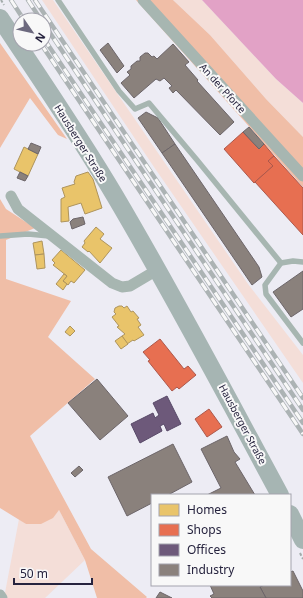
<svg xmlns="http://www.w3.org/2000/svg" width="303" height="598" font-family="'Noto Sans',sans-serif">
  <rect width="100%" height="100%" fill="#edecf4"/>
  <!-- green -->
  <g fill="#f4ded8">
    <path d="M42 0H53L248 284 303 355V383L154 167Z"/>
    <path d="M173 0H202L276 79 303 103V137L266 99 210 35Z"/>
    <path d="M59 510 85 560 45 598H4L19 519 26 524Z"/>
  </g>
  <!-- forest -->
  <g fill="#f0bea7">
    <path d="M136 0H173L210 35 266 99 303 137V187Z"/>
    <path d="M0 43 67 139 58 135 30 98 0 148Z"/>
    <path d="M0 199 6 209 35 228 6 240V279L71 301 48 337 95 379 30 436 91 549 147 597 146 598H97L85 560 59 510 53 518 41 524H26L0 508Z"/>
  </g>
  <!-- water -->
  <path fill="#e2a2c6" d="M202 0H303V103L276 79Z"/>
  <!-- homes -->
  <g fill="#e9c46a" stroke="#ae945d">
    <path d="M24 147 38 154 28 176 14 169Z"/>
    <path d="M88 172 93 179 102 208 85 214 81 203 68 207 69 221 61 222V199L65 197 62 188 75 184 74 182 76 176Z"/>
    <path d="M96 227 104 234 100 239 112 248 100 263 89 251 88 252 82 247 85 243 84 241Z"/>
    <path d="M42 241 44 254 35 255 33 243Z"/>
    <path d="M61 250 85 270 74 283 71 281 68 285 63 281 67 276 53 265 55 263 52 260Z"/>
    <path d="M44 254 45 268 37 269 35 255Z"/>
    <path d="M64 274 67 276 63 281 67 284 63 290 56 284Z"/>
    <path d="M119 306H122L124 308 127 306 131 312 133 311 139 318 137 319 141 325 138 327 144 335 134 341 133 340 127 344 122 336 125 334 117 327 119 326 112 317 116 314 114 312 115 308Z"/>
    <path d="M70 326 75 331 70 336 65 332Z"/>
    <path d="M122 336 128 344 121 349 115 341Z"/>
  </g>
  <!-- shops -->
  <g fill="#e76f51" stroke="#ad584b">
    <path d="M243 132 259 149 264 144 274 156 268 161 273 166 254 183 224 149Z"/>
    <path d="M274 156 303 188V235L255 182 273 166 268 161Z"/>
    <path d="M160 339 184 369 188 366 196 375 179 389 177 387 172 391 148 361 150 360 143 352Z"/>
    <path d="M209 409 222 427 207 437 195 419Z"/>
  </g>
  <!-- offices -->
  <path fill="#6d597a" stroke="#584968" d="M167 396 181 424 167 431 164 424 160 426 162 431 140 443 131 424 153 413 155 418 159 415 153 403Z"/>
  <!-- industry -->
  <g fill="#8a817c" stroke="#6c6569">
    <path d="M108 43 124 66 117 73 100 50Z"/>
    <path d="M173 44 189 62 185 65 198 80 197 81 234 122 220 135 176 90 173 93 169 88 172 86 164 78 160 81 156 79 134 98 121 83 130 75 127 72 131 69V66L137 61H140V57L145 53H148L152 57 154 56 157 59Z"/>
    <path d="M146 112 158 118 175 144 162 153 138 118Z"/>
    <path d="M249 127 264 144 259 149 243 132Z"/>
    <path d="M31 143 41 147 38 154 28 149Z"/>
    <path d="M175 144 259 267 262 277 252 285 162 153Z"/>
    <path d="M20 172 28 176 25 181 17 178Z"/>
    <path d="M83 217 85 224 72 229 70 222 73 219Z"/>
    <path d="M303 271V309L291 317 273 292Z"/>
    <path d="M97 379 128 416 100 440 68 403Z"/>
    <path d="M227 436 234 452 240 459 235 462 255 495H207L221 488 201 449Z"/>
    <path d="M173 444 192 482 168 495H152V503L127 516 108 477Z"/>
    <path d="M79 466 83 470 75 477 71 473Z"/>
    <path d="M293 571 303 591V598H266L260 587 264 585H290V572Z"/>
    <path d="M210 585H264L260 587 266 598H212L210 596 214 594Z"/>
    <path d="M160 592 172 598H156Z"/>
  </g>
  <g fill="none" stroke-linecap="round" stroke-linejoin="round">
    <!-- path -->
    <g stroke="#a3abab" stroke-width="2" stroke-dasharray="3 2" stroke-linecap="butt">
      <path d="M1 0 4 5"/>
      <path d="M300 553 303 559"/>
    </g>
    <!-- service -->
    <g stroke="#a7b6b1" stroke-width="5.5">
      <path d="M58 0 119 91 135 109 149 103 197 160 281 263"/>
      <path d="M0 236 28 234 49 236"/>
      <path d="M303 262 293 261 281 263 265 285 266 294 303 343"/>
    </g>
    <!-- minor -->
    <g stroke="#a7b6b1" stroke-width="11">
      <path d="M143 0 303 176"/>
      <path d="M11 196 18 209 112 283 122 287 130 286 157 270"/>
      <path d="M0 595 2 598"/>
    </g>
    <!-- primary -->
    <g stroke="#a6b5b3" stroke-width="18">
      <path d="M0 18C39 77 79 135 115 196 173 294 226 395 280 495"/>
      <path d="M290 514 303 540"/>
    </g>
    <!-- rail casing -->
    <g stroke="#acb3b4" stroke-width="4.5">
      <g id="rail">
        <path d="M11 0 24 20"/>
        <path d="M28 0 41 20"/>
        <path d="M35 0 303 398"/>
        <path d="M44 24 303 410"/>
        <path d="M44 39 303 423"/>
        <path d="M41 44 303 434"/>
      </g>
    </g>
    <!-- rail -->
    <use href="#rail" stroke="#f8f8f8" stroke-width="3" stroke-dasharray="9" stroke-linecap="butt"/>
  </g>
  <g text-anchor="middle" dominant-baseline="central" stroke-width="4" stroke-linejoin="round" paint-order="stroke">
    <!-- street labels -->
    <g font-size="10" fill="#26233e" stroke="#f8f8f8">
      <text transform="translate(223 88) rotate(48)">An der Pforte</text>
      <text transform="translate(81 143) rotate(58)">Hausberger Straße</text>
      <text transform="translate(243 424) rotate(62)">Hausberger Straße</text>
    </g>
  </g>
  <!-- legend -->
  <rect x="151" y="494" width="140" height="92" fill="#f8f8f8" stroke="#a4a3ae"/>
  <rect x="159" y="504" width="20" height="12" fill="#e9c46a" stroke="#a4a3ae"/>
  <text x="187" y="514" font-size="12" fill="#26233e">Homes</text>
  <rect x="159" y="524" width="20" height="12" fill="#e76f51" stroke="#a4a3ae"/>
  <text x="187" y="534" font-size="12" fill="#26233e">Shops</text>
  <rect x="159" y="544" width="20" height="12" fill="#6d597a" stroke="#a4a3ae"/>
  <text x="187" y="554" font-size="12" fill="#26233e">Offices</text>
  <rect x="159" y="564" width="20" height="12" fill="#8a817c" stroke="#a4a3ae"/>
  <text x="187" y="574" font-size="12" fill="#26233e">Industry</text>
  <!-- north arrow -->
  <g transform="translate(32 32) rotate(124)"><circle r="19" fill="#f8f8f8" stroke="#a4a3ae"/>
  <path d="M0-3L7 15L0 10L-7 15Z" fill="#6c697e"/>
  <text y="-6" font-size="11" font-weight="bold" text-anchor="middle" fill="#26233e">N</text>
  </g>
  <!-- scale -->
  <path d="M14 578v6h78v-6" fill="none" stroke="#26233e" stroke-width="2"/>
  <text x="20" y="578" font-size="12" fill="#26233e" stroke="#f8f8f8" stroke-width="3" paint-order="stroke">50 m</text>
</svg>
